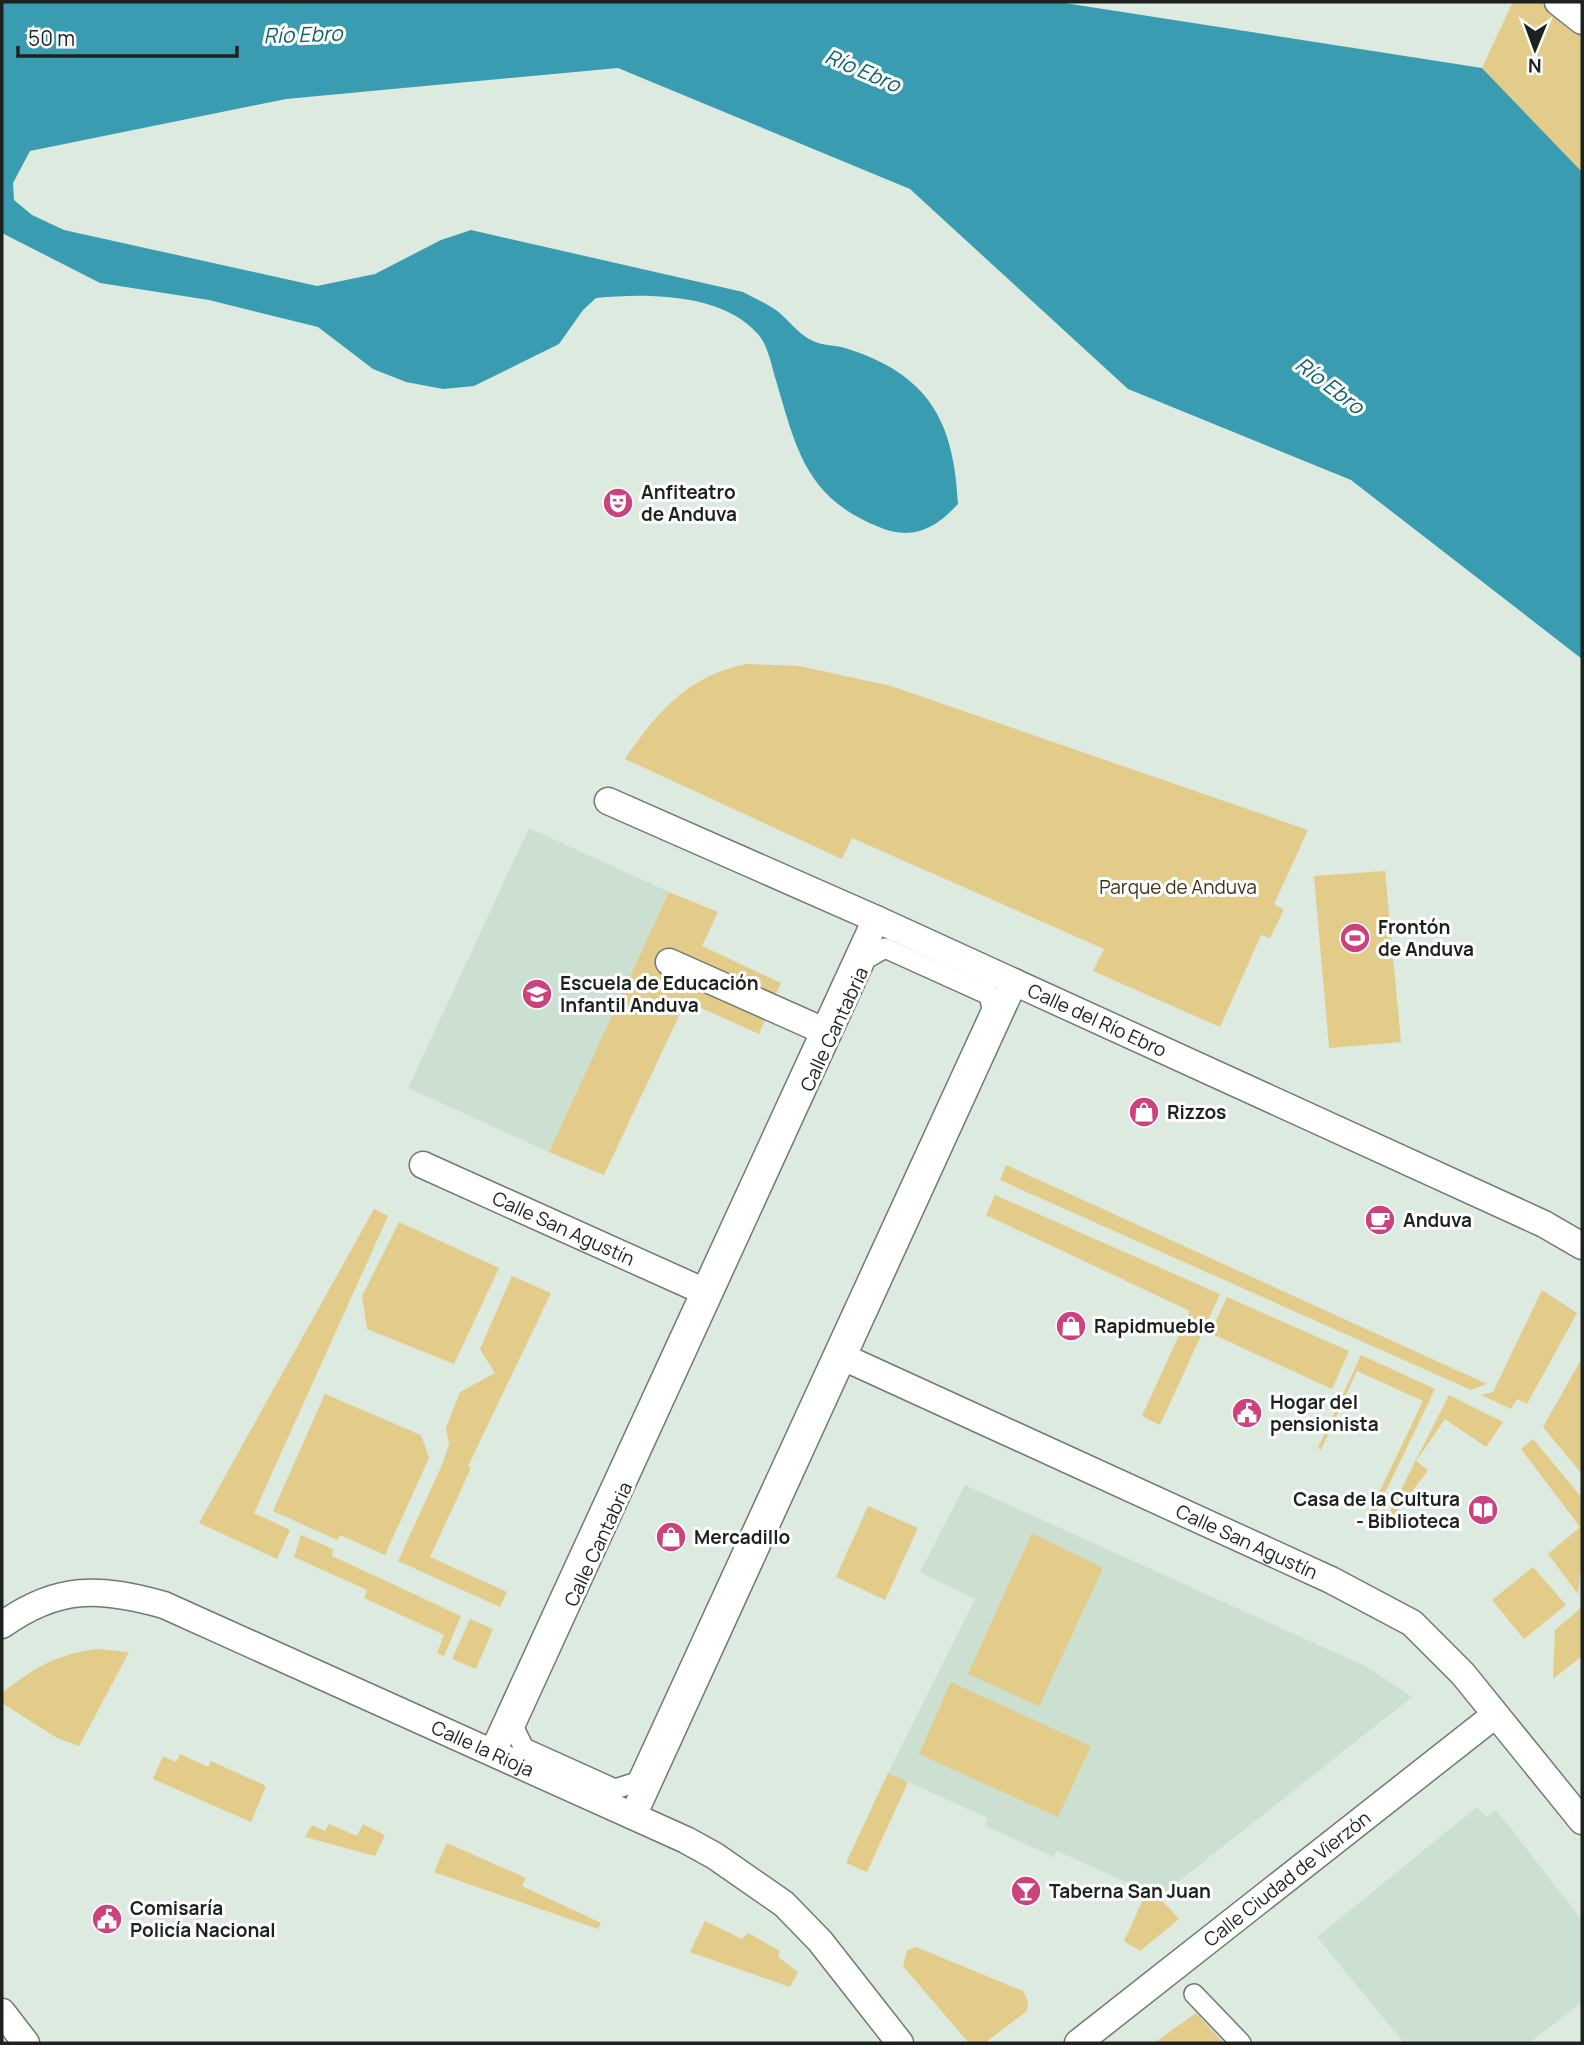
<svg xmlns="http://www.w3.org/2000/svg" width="1584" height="2045" font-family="Manrope,sans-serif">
  <rect width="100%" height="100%" fill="#ddeae0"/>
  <!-- built -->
  <g fill="#cce0d1">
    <path d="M529 828 669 892 549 1152 408 1088Z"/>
    <path d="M965 1485 1365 1666 1412 1697 1159 1897 1057 1851 1054 1857 985 1826 988 1818 888 1773 975 1599 920 1572Z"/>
    <path d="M1477 1807 1487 1817 1496 1810 1582 1920V2002L1529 2043H1404L1317 1937Z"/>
  </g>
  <!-- green -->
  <g fill="#e3cb89">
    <path d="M1513 2H1558L1582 21V172L1482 68Z"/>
    <path d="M747 664 799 666 891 686 1308 830 1274 904 1284 910 1270 938 1261 935 1220 1027 1093 971 1104 949 852 838 842 859 625 759C656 713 689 675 747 664Z"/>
    <path d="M1385 871 1401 1042 1329 1048 1314 876Z"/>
    <path d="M669 892 718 912 702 946 781 983 775 995 667 948 656 970 766 1018 759 1034 686 1001 604 1175 549 1152Z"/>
    <path d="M1006 1165 1487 1384 1471 1390 1000 1180Z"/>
    <path d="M995 1195 1220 1294 1160 1425 1142 1416 1190 1311 986 1215Z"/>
    <path d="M374 1209 388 1216 254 1513 290 1530 277 1559 199 1523Z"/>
    <path d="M399 1222 499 1268 454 1364 367 1329 362 1296Z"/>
    <path d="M512 1276 551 1293 468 1466 471 1468 430 1557 507 1592 500 1607 398 1561 442 1465 449 1444 446 1428 460 1392 495 1373 480 1349Z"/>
    <path d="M1542 1290 1577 1313 1527 1404 1517 1399 1511 1409 1481 1395 1493 1392Z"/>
    <path d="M1227 1297 1349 1351 1332 1389 1210 1333Z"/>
    <path d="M1361 1355 1435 1389 1370 1524 1365 1522 1423 1401 1357 1371 1321 1450 1318 1448Z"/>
    <path d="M1582 1358V1474L1543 1427Z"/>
    <path d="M325 1394 421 1435 429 1458 385 1555 340 1535 337 1540 273 1511Z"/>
    <path d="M1449 1395 1503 1422 1486 1447 1445 1419 1416 1461 1428 1470 1391 1520 1387 1517Z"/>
    <path d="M1533 1439 1582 1498V1559L1578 1594 1548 1554 1580 1527 1521 1449Z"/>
    <path d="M868 1506 918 1528 885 1600 836 1577Z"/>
    <path d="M1032 1533 1103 1568 1039 1706 968 1674Z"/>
    <path d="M301 1535 333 1549 332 1556 461 1616 444 1656 437 1653 444 1635 364 1598 367 1590 294 1557Z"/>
    <path d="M1533 1567 1566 1605 1524 1639 1492 1600Z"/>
    <path d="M1582 1607V1656L1553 1679 1555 1630Z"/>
    <path d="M470 1619 493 1629 476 1669 452 1659Z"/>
    <path d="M97 1649 129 1652 79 1746 57 1738 2 1703V1693C35 1667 55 1655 97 1649Z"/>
    <path d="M951 1682 1091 1746 1058 1817 919 1754Z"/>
    <path d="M180 1754 208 1767 211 1761 266 1786 251 1822 153 1779 163 1756 176 1762Z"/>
    <path d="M888 1773 908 1782 867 1872 846 1863Z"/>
    <path d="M329 1824 357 1836 363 1824 385 1835 375 1856 305 1837 312 1825 325 1831Z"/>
    <path d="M447 1843 526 1878 522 1886 601 1923 598 1929 434 1872Z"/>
    <path d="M1147 1891 1159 1897 1179 1919 1140 1951 1124 1941Z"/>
    <path d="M705 1921 742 1939 748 1933 780 1951 778 1957 798 1972 790 1987 690 1952Z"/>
    <path d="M916 1947 1023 1991 1028 2001 1027 2011 985 2043 968 2042 903 1966 907 1950Z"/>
    <path d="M1196 2013 1224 2043H1154Z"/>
  </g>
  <!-- water -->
  <path fill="#399cb0" d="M2 2H1058L1482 68 1582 172V659L1351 480 1128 389 910 189 618 68 286 99 30 151 13 183 14 200 32 215 64 230 317 286 375 274 441 240 471 230 743 292C754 298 766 303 776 310 788 319 799 335 813 341 823 346 835 345 845 348 928 374 954 420 958 504 935 529 912 541 879 527 804 497 796 447 775 377 771 363 767 343 757 333 721 293 646 293 596 298L583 310 559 344 474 386 443 389 406 382 373 369 318 327 209 300 100 283 2 233Z"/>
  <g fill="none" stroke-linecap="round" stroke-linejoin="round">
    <!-- pedestrian casing -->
    <g stroke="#6f7b71" stroke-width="22">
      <g id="pedestrian">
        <path d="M885 948 989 995 992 1009 637 1782 615 1789 524 1748 514 1728 866 959Z"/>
        <path d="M1194 1994 1241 2043"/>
      </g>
    </g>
    <!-- minor casing -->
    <g stroke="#6f7b71" stroke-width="29">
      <g id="minor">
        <path d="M1558 2 1582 21"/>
        <path id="s1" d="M608 801 876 919 1544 1224 1582 1246"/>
        <path d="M669 962 824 1031"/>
        <path id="s2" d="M423 1165 703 1291"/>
        <path id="s3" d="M843 1357 1331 1580 1412 1623 1463 1674 1582 1821"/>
        <path id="s4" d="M2 1625C58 1585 99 1587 164 1605L686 1840 715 1856 784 1904 820 1941 900 2043"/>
        <path d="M493 1752 876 919"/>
        <path d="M633 1816 1014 982"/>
        <path d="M2 2012 26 2043"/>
        <path id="s5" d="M1078 2043 1495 1715"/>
      </g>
    </g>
    <!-- pedestrian -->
    <use href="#pedestrian" stroke="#fff" stroke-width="19"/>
    <!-- minor -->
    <use href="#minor" stroke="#fff" stroke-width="26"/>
  </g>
  <!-- icons -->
  <defs>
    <g id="theatre-disc" transform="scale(1.575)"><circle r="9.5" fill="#cb427d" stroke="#fff"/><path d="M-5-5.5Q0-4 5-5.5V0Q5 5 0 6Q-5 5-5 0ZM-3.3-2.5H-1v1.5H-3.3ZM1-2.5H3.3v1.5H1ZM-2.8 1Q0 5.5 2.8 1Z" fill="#fff"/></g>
    <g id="stadium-disc" transform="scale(1.575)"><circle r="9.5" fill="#cb427d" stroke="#fff"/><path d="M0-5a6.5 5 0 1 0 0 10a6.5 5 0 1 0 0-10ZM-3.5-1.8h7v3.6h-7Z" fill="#fff"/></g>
    <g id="school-disc" transform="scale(1.575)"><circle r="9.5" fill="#cb427d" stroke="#fff"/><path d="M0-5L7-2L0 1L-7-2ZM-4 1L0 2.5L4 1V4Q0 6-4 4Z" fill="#fff"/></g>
    <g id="shop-disc" transform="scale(1.575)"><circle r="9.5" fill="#cb427d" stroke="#fff"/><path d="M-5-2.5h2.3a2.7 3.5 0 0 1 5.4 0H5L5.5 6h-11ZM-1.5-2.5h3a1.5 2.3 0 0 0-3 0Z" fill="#fff"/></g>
    <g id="cafe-disc" transform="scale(1.575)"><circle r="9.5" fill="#cb427d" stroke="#fff"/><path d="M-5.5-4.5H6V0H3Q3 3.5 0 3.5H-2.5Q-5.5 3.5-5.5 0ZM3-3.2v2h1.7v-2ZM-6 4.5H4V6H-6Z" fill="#fff"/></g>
    <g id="civic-disc" transform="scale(1.575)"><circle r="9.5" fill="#cb427d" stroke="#fff"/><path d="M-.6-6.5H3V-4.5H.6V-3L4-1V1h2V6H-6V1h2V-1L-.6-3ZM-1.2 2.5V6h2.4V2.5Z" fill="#fff"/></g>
    <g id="library-disc" transform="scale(1.575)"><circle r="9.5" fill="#cb427d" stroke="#fff"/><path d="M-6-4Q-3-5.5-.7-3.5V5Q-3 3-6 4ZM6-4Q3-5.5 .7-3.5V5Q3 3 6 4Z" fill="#fff"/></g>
    <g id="bar-disc" transform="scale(1.575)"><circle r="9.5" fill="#cb427d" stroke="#fff"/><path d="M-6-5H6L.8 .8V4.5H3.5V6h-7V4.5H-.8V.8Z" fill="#fff"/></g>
  </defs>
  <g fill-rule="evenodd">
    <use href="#theatre-disc" x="618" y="503"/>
    <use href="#stadium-disc" x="1355" y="938"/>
    <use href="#school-disc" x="537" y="994"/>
    <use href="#shop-disc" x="1144" y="1112"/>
    <use href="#cafe-disc" x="1380" y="1220"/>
    <use href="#shop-disc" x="1071" y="1326"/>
    <use href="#civic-disc" x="1247" y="1413"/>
    <use href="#library-disc" x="1483" y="1510"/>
    <use href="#shop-disc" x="671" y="1537"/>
    <use href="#bar-disc" x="1026" y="1891"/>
    <use href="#civic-disc" x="107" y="1919"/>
  </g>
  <g text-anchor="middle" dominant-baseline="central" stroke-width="6" stroke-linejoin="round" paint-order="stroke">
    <!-- poi labels -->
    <g font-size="19" font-weight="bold" fill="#1d221e" stroke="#fff" text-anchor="start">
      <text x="641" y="492">Anfiteatro<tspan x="641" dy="22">de Anduva</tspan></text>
      <text x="1378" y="927">Frontón<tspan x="1378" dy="22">de Anduva</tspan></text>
      <text x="560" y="983">Escuela de Educación<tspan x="560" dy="22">Infantil Anduva</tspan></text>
      <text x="1167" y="1112">Rizzos</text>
      <text x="1403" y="1220">Anduva</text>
      <text x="1094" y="1326">Rapidmueble</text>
      <text x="1270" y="1402">Hogar del<tspan x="1270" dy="22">pensionista</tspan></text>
      <text x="1460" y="1499" text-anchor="end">Casa de la Cultura<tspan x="1460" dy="22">- Biblioteca</tspan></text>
      <text x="694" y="1537">Mercadillo</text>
      <text x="1049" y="1891">Taberna San Juan</text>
      <text x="130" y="1908">Comisaría<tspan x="130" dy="22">Policía Nacional</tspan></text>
    </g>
    <!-- park labels -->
    <g font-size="19" fill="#3e3314" stroke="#fff">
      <text x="1178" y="887">Parque de Anduva</text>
    </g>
    <!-- street labels -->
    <g font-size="19" fill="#1d221e" stroke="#fff">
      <text stroke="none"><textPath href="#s1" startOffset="536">Calle del Río Ebro</textPath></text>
      <text transform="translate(834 1029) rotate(-65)">Calle Cantabria</text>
      <text stroke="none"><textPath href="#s2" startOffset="154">Calle San Agustín</textPath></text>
      <text stroke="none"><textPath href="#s3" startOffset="444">Calle San Agustín</textPath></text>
      <text transform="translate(598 1544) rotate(-65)">Calle Cantabria</text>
      <text stroke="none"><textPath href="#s4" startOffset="520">Calle la Rioja</textPath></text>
      <text stroke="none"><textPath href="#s5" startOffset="266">Calle Ciudad de Vierzón</textPath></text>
    </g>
    <!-- water labels -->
    <g font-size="21" font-style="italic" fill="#10606f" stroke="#fff">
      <text transform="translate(303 34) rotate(-2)">Río Ebro</text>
      <text transform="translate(863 70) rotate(23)">Río Ebro</text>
      <text transform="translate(1330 385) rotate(37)">Río Ebro</text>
    </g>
  </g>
  <!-- border -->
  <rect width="1584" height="2045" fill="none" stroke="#1d221e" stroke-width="7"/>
  <!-- north arrow -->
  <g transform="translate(1535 49) rotate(181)" stroke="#ffffff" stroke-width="5" paint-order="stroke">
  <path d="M0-5L12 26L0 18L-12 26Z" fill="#1d221e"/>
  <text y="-10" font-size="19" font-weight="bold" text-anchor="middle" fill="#1d221e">N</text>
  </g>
  <!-- scale -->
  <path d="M18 46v10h219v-10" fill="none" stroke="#1d221e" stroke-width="3.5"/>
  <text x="28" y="46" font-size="21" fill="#1d221e" stroke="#ffffff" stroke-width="5" paint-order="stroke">50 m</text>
</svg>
